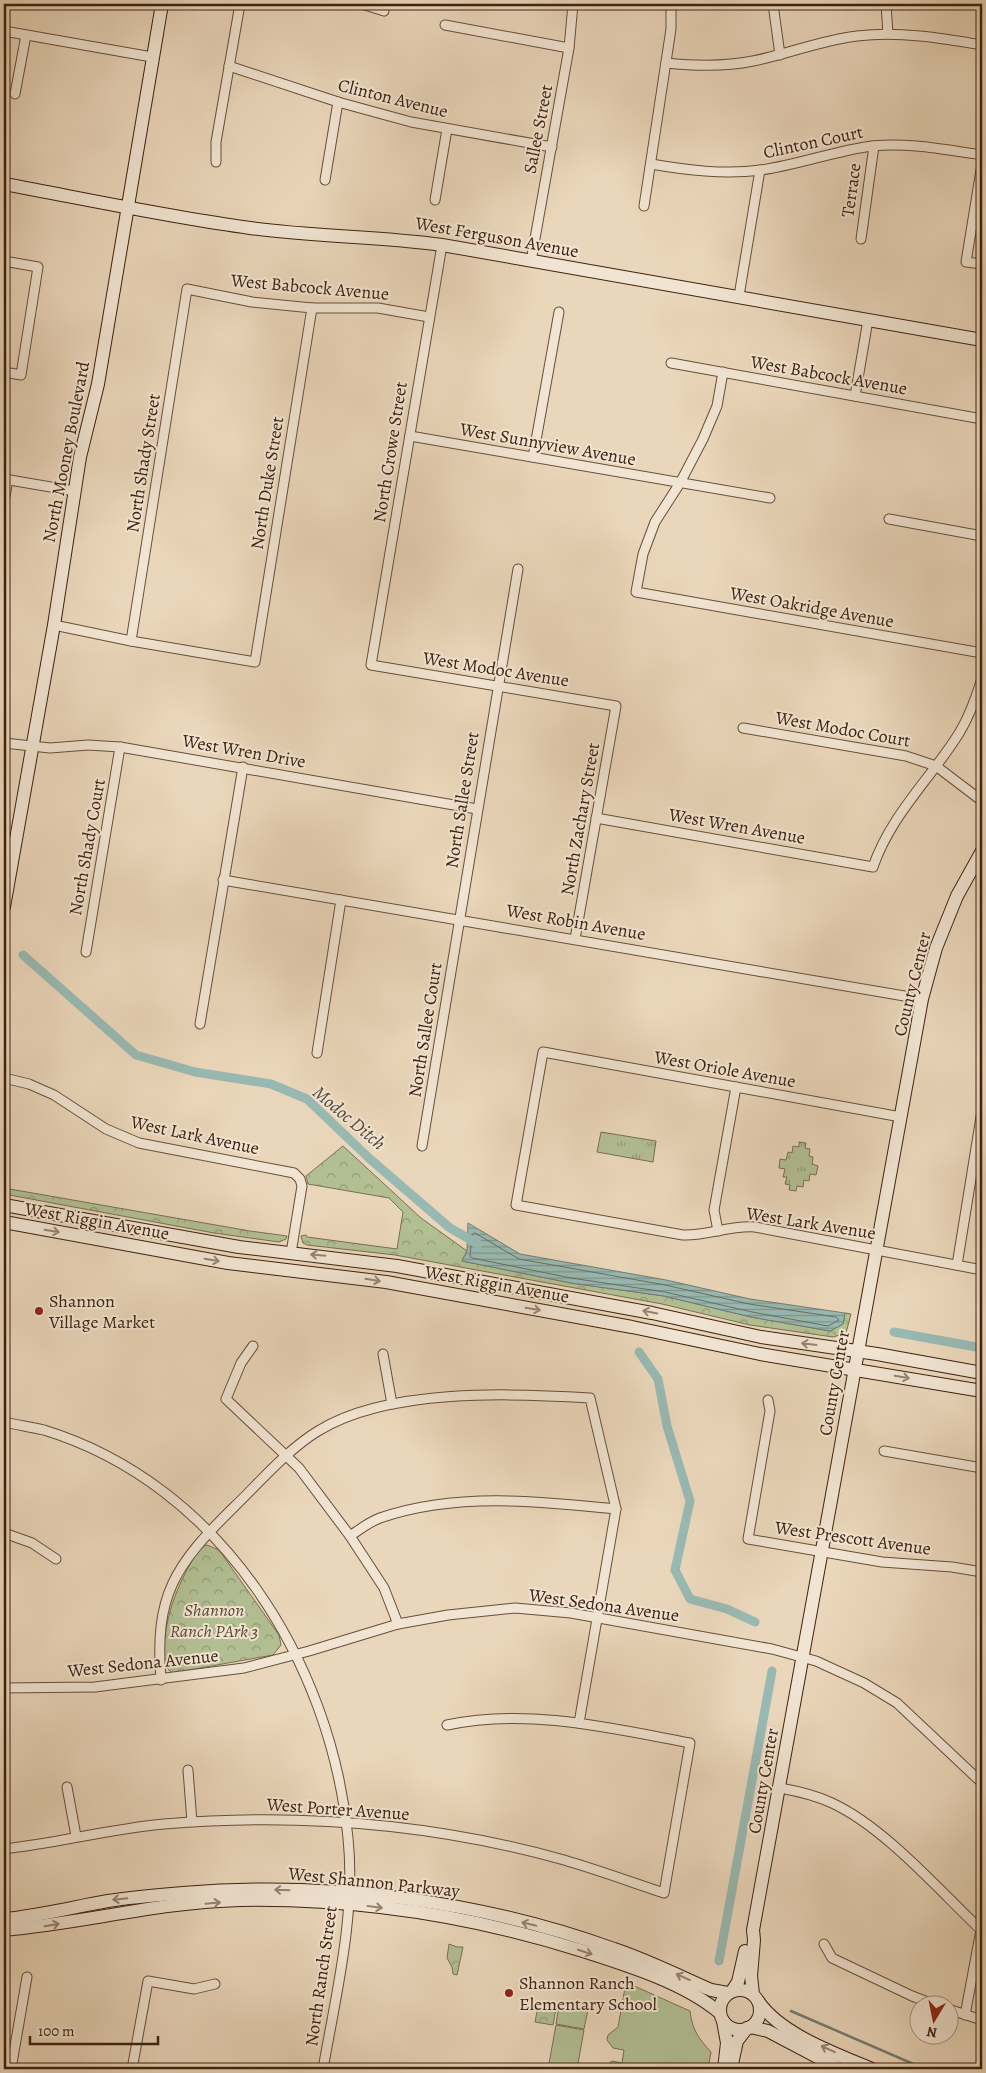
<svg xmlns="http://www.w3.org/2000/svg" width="986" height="2073" font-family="Alegreya,serif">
  <defs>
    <pattern id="grass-tufts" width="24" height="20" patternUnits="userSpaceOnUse" patternTransform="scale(1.25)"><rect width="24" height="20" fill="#b2bf93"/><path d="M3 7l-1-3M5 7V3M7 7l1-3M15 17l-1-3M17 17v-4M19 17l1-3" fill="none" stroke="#929b77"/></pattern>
    <pattern id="forest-crowns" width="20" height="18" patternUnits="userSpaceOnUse" patternTransform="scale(1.25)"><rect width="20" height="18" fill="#b2bf93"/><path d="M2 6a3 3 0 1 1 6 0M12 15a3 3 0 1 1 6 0" fill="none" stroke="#929b77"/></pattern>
    <pattern id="water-rules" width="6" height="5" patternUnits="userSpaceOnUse" patternTransform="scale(1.25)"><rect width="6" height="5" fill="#98b9b2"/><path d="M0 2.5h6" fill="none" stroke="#7d968f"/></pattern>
  </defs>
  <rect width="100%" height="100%" fill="#ead6ba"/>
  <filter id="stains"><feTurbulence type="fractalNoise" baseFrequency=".004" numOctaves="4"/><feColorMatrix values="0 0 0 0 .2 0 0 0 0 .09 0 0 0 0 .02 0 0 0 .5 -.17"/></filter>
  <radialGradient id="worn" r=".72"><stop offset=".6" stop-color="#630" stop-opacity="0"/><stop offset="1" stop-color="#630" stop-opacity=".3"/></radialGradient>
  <!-- grass -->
  <g fill="url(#grass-tufts)" stroke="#787052">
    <path d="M601 1132 656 1141 653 1162 597 1152Z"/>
    <path d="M799 1142 806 1143 805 1148 810 1149 809 1156 813 1157 812 1164 818 1166 816 1175 810 1174 809 1181 804 1180 803 1187 797 1186 796 1191 789 1190 790 1185 785 1184 787 1177H783L785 1169 779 1168 780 1159 786 1160 788 1152 792 1153 793 1146 799 1147Z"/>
  </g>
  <!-- forest -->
  <g fill="url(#forest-crowns)" stroke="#787052">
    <path d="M343 1146 421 1218 467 1251 462 1261 571 1283 664 1296 751 1317 830 1331 843 1324 845 1313 851 1314 846 1333 833 1337 750 1325 662 1304 395 1255 307 1245 303 1243 301 1236 306 1235 307 1237 397 1249 403 1212 389 1198 308 1184 306 1176Z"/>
    <path d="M4 1188 250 1231 287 1236 286 1239 279 1242 214 1233 4 1194Z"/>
    <path d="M207 1545 219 1550 279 1635 281 1645 273 1655 172 1673 164 1665C162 1628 173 1593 192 1561 196 1554 199 1547 207 1545Z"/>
    <path d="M449 1944 457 1947H463L457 1975 453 1974 452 1967 447 1958Z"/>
    <path d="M547 2001 557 2003 553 2025 535 2022 538 2007Z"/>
  </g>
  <!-- pitch -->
  <g fill="#b2bf93" stroke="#787052">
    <path d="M632 1985 690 2011C692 2029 698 2038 711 2052L708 2069H602L612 2061 622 2063 624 2050 613 2048 607 2040 608 2035 618 2027 625 1988Z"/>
    <path d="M559 2005 588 2010 584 2029 556 2024Z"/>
    <path d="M556 2025 584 2030 577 2069H548Z"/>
  </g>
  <!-- water -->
  <path fill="url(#water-rules)" stroke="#747c71" d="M468 1223 520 1254 666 1280 750 1299 845 1313 843 1324 830 1331 751 1317 664 1296 571 1283 462 1261 467 1251Z"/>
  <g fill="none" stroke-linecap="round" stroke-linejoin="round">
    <!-- shore -->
    <path stroke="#6b6d61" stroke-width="1" d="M475 1233 519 1259 665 1285 749 1304 836 1317 839 1320 828 1326 752 1312 665 1292 571 1278 472 1258 470 1256 472 1235Z"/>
    <!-- stream -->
    <path stroke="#747c71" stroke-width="2.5" d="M791 2011 925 2069"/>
    <!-- canal -->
    <g stroke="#98b9b2" stroke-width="9">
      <path d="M23 955 136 1055 195 1072 271 1084 307 1099 370 1159 450 1228 478 1244"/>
      <path d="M894 1332 982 1348"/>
      <path d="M639 1352 658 1379 667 1426 690 1501 675 1570 690 1599 727 1609 755 1622"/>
      <path d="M719 1961 772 1671"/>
    </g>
    <!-- street casing -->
    <g stroke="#694e3a" stroke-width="11">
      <g id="street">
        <path d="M362 4 384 11"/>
        <path d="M773 4 780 55"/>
        <path d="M886 4 888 34"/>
        <path d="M445 25 569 48"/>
        <path d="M4 31 152 57"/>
        <path d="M666 63C695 66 724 67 753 61 788 54 822 40 857 36 899 31 941 38 982 45"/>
        <path d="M229 66 338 102 411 122 552 147"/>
        <path d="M15 94 26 35"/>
        <path d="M216 162V142L240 4"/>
        <path d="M651 164C686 170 724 175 761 170 798 165 834 151 872 146 909 142 946 150 982 155"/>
        <path d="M982 164 966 262 982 264"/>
        <path d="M325 180 338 102"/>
        <path d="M435 200 447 129"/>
        <path d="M644 206 671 29V4"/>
        <path d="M861 239 874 146"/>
        <path d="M442 245 371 665 616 706 575 939"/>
        <path d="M4 261 38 267 21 375 4 372"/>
        <path d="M531 261 569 48 573 4"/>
        <path d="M739 296 760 170"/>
        <path d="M671 363 982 419"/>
        <path d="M723 372 717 406 703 439 680 483 655 522 643 554 636 592 982 653"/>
        <path d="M855 396 868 320"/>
        <path d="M410 436 770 498"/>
        <path d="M533 457 559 312"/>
        <path d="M4 479 74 491"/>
        <path d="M4 502 8 479"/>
        <path d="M889 519 982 536"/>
        <path d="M54 625 131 641 255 662 312 308"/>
        <path d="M131 641 187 289 252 302 312 308H378L429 317"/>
        <path d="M743 728 906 756 936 766 982 801"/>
        <path d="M4 743 50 748 88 745 120 747 477 809"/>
        <path d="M596 818 873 867C890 817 928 781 956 738 968 720 976 698 982 678"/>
        <path d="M223 880 922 999"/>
        <path d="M86 952 120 747"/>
        <path d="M200 1024 243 767"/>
        <path d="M317 1053 341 900"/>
        <path d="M4 1078 29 1084 54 1095 106 1129 139 1143 294 1173 300 1179 302 1186 291 1253"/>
        <path d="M901 1117 543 1052 516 1205 683 1235C708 1236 730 1225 755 1227L982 1270"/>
        <path d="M422 1146 518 569"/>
        <path d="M718 1231 714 1210 716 1199 736 1087"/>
        <path d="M957 1265 982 1111"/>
        <path d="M253 1346 241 1363 226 1399 299 1468 350 1536 384 1588 398 1624"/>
        <path d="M383 1354 392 1404"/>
        <path d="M768 1400 770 1411 748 1539 882 1562 952 1567 982 1572"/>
        <path d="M4 1422C17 1425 31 1427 44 1430 220 1484 331 1661 348 1838 356 1915 336 1994 323 2069"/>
        <path d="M884 1451 982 1468"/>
        <path d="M4 1533 32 1543 56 1559"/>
        <path d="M350 1536C359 1530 369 1522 380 1518 455 1492 539 1501 616 1509"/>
        <path d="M161 1680C154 1595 175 1565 234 1507 261 1481 287 1450 318 1431 387 1388 512 1393 590 1398L616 1509 579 1723"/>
        <path d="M4 1688 95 1687 244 1668 309 1651 398 1624 448 1615 515 1608 571 1613 772 1649 816 1661 864 1683 897 1703 982 1783"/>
        <path d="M188 1770 192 1822"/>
        <path d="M67 1787 76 1836"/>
        <path d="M780 1788C797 1791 815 1795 832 1803 884 1827 938 1889 981 1930L965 2015"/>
        <path d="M4 1849C57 1843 110 1829 164 1824 298 1813 435 1824 564 1860 598 1870 631 1882 664 1893L690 1743C610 1728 528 1708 447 1725"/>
        <path d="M824 1944 832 1958 912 1996 938 2006"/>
        <path d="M948 2009 982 2020"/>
        <path d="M11 2069 27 1977"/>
        <path d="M132 2069 148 1981 194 1989 215 1984"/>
      </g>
    </g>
    <!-- secondary casing -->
    <g stroke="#3e2110" stroke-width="14">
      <g id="secondary">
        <path d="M4 184C85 199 168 217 250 228 314 237 378 236 442 245L982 340"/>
        <path d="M4 907 54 625 80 457 98 384 162 4"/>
        <path d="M4 1205 239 1247 397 1266 652 1313 761 1337 877 1354 982 1373"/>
        <path d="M4 1222 228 1263 386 1282 632 1327 760 1354 982 1391"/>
        <path d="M4 1919C39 1916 73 1907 108 1901 132 1897 158 1895 183 1893 327 1881 478 1900 614 1949 647 1960 679 1976 711 1990L728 1993"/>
        <path d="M4 1930C83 1923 160 1902 240 1900 356 1898 472 1916 583 1951 627 1965 685 1983 720 2013"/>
        <circle cx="740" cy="2010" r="20"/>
        <path d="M732 1991 738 1982 745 1951"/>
        <path d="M753 1994 751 1976 754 1940 753 1930 922 999 936 948 957 896 982 851"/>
        <path d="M758 2001C780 2034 836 2054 872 2069"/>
        <path d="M723 2021 727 2043 724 2069"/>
        <path d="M750 2027 768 2031 840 2069"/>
        <path d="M732 2064 737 2041 747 2028"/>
      </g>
    </g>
    <!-- street -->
    <use href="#street" stroke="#f1e4d2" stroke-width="9"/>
    <!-- secondary -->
    <use href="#secondary" stroke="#f1e4d2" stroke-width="12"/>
  </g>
  <!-- one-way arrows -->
  <defs><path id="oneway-shaft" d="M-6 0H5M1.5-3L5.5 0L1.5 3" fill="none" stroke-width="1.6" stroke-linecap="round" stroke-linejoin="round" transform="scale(1.25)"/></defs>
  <g stroke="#988271">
    <use href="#oneway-shaft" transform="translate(52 1231) rotate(10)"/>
    <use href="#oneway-shaft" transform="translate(318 1255) rotate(-175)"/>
    <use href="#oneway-shaft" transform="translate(212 1260) rotate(10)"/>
    <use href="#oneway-shaft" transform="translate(373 1280) rotate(9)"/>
    <use href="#oneway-shaft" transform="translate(533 1309) rotate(10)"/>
    <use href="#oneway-shaft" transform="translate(650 1312) rotate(-169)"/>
    <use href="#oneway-shaft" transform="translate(809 1344) rotate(-173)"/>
    <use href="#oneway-shaft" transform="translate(902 1377) rotate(10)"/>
    <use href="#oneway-shaft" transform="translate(282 1890) rotate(-178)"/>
    <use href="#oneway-shaft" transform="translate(120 1899) rotate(174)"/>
    <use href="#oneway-shaft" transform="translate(213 1903) rotate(-5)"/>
    <use href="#oneway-shaft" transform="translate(375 1907) rotate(7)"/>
    <use href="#oneway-shaft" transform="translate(529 1924) rotate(-167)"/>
    <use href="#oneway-shaft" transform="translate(52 1925) rotate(-10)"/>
    <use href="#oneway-shaft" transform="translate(585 1952) rotate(18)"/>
    <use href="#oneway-shaft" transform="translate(683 1977) rotate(-156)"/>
    <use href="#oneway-shaft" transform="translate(828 2049) rotate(-155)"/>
  </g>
  <!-- markers -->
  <g fill="#8f2418" stroke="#f1e4d2" stroke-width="2">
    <circle cx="39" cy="1311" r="5"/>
    <circle cx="509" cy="1993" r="5"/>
  </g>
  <g text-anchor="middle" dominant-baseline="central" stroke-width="4" stroke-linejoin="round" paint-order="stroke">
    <!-- street labels -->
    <g font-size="18" fill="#3e2110" stroke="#f1e4d2">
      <text transform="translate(393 98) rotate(14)">Clinton Avenue</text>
      <text transform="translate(538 129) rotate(-79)">Sallee Street</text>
      <text transform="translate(813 142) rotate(-12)">Clinton Court</text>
      <text transform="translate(851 190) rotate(-82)">Terrace</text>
      <text transform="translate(497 237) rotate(10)">West Ferguson Avenue</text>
      <text transform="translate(310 287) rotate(5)">West Babcock Avenue</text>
      <text transform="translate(829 375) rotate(10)">West Babcock Avenue</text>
      <text transform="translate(548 444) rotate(10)">West Sunnyview Avenue</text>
      <text transform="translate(66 452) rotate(-79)">North Mooney Boulevard</text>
      <text transform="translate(390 452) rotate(-81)">North Crowe Street</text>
      <text transform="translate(143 463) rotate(-81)">North Shady Street</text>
      <text transform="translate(267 483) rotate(-81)">North Duke Street</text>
      <text transform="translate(812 607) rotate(10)">West Oakridge Avenue</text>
      <text transform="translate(496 669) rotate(9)">West Modoc Avenue</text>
      <text transform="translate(843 729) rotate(10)">West Modoc Court</text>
      <text transform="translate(244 751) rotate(10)">West Wren Drive</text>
      <text transform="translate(462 800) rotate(-81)">North Sallee Street</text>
      <text transform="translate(580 819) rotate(-80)">North Zachary Street</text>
      <text transform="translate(737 826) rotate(10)">West Wren Avenue</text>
      <text transform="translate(87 847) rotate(-80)">North Shady Court</text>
      <text transform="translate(576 922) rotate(10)">West Robin Avenue</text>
      <text transform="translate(912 984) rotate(-76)">County Center</text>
      <text transform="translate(425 1030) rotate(-81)">North Sallee Court</text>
      <text transform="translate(725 1069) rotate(10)">West Oriole Avenue</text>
      <text transform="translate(195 1135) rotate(12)">West Lark Avenue</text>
      <text transform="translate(97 1221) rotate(10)">West Riggin Avenue</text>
      <text transform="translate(811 1223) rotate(9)">West Lark Avenue</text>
      <text transform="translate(497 1284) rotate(10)">West Riggin Avenue</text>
      <text transform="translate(834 1383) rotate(-80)">County Center</text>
      <text transform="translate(853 1538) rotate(8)">West Prescott Avenue</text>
      <text transform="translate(604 1605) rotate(8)">West Sedona Avenue</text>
      <text transform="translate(143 1663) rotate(-6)">West Sedona Avenue</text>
      <text transform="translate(763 1781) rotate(-80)">County Center</text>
      <text transform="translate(338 1809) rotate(4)">West Porter Avenue</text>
      <text transform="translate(374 1882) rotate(6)">West Shannon Parkway</text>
      <text transform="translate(321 1976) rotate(-82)">North Ranch Street</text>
    </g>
    <!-- poi labels -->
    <g font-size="18" fill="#3e2110" stroke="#f1e4d2" text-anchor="start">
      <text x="49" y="1301">Shannon<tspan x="49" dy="21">Village Market</tspan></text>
      <text x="519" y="1983">Shannon Ranch<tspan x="519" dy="21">Elementary School</tspan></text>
    </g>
    <!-- park labels -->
    <g font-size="18" font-style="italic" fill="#5b4831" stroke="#f1e4d2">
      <text x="214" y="1610">Shannon<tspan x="214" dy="21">Ranch PArk 3</tspan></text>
    </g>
    <!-- water labels -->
    <g font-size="19" font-style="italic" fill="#544738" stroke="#f1e4d2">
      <text transform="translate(349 1118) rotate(40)">Modoc Ditch</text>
    </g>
  </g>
  <!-- margin -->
  <rect width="986" height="2073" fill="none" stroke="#ead6ba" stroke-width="20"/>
  <rect x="5" y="5" width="976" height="2063" fill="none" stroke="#3e2110" stroke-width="2.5"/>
  <rect x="10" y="10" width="966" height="2053" fill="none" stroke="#3e2110"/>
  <!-- north arrow -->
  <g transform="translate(934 2020) rotate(190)"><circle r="24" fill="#f1e4d2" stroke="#a99684"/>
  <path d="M0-4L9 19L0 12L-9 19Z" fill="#8f2418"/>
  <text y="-8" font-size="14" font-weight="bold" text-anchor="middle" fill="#3e2110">N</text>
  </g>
  <!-- scale -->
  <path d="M30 2036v8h128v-8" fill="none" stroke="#3e2110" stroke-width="2.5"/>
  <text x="38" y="2036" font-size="15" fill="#3e2110" stroke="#f1e4d2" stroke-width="4" paint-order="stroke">100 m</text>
  <rect width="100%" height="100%" filter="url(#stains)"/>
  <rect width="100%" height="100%" fill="url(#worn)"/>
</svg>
